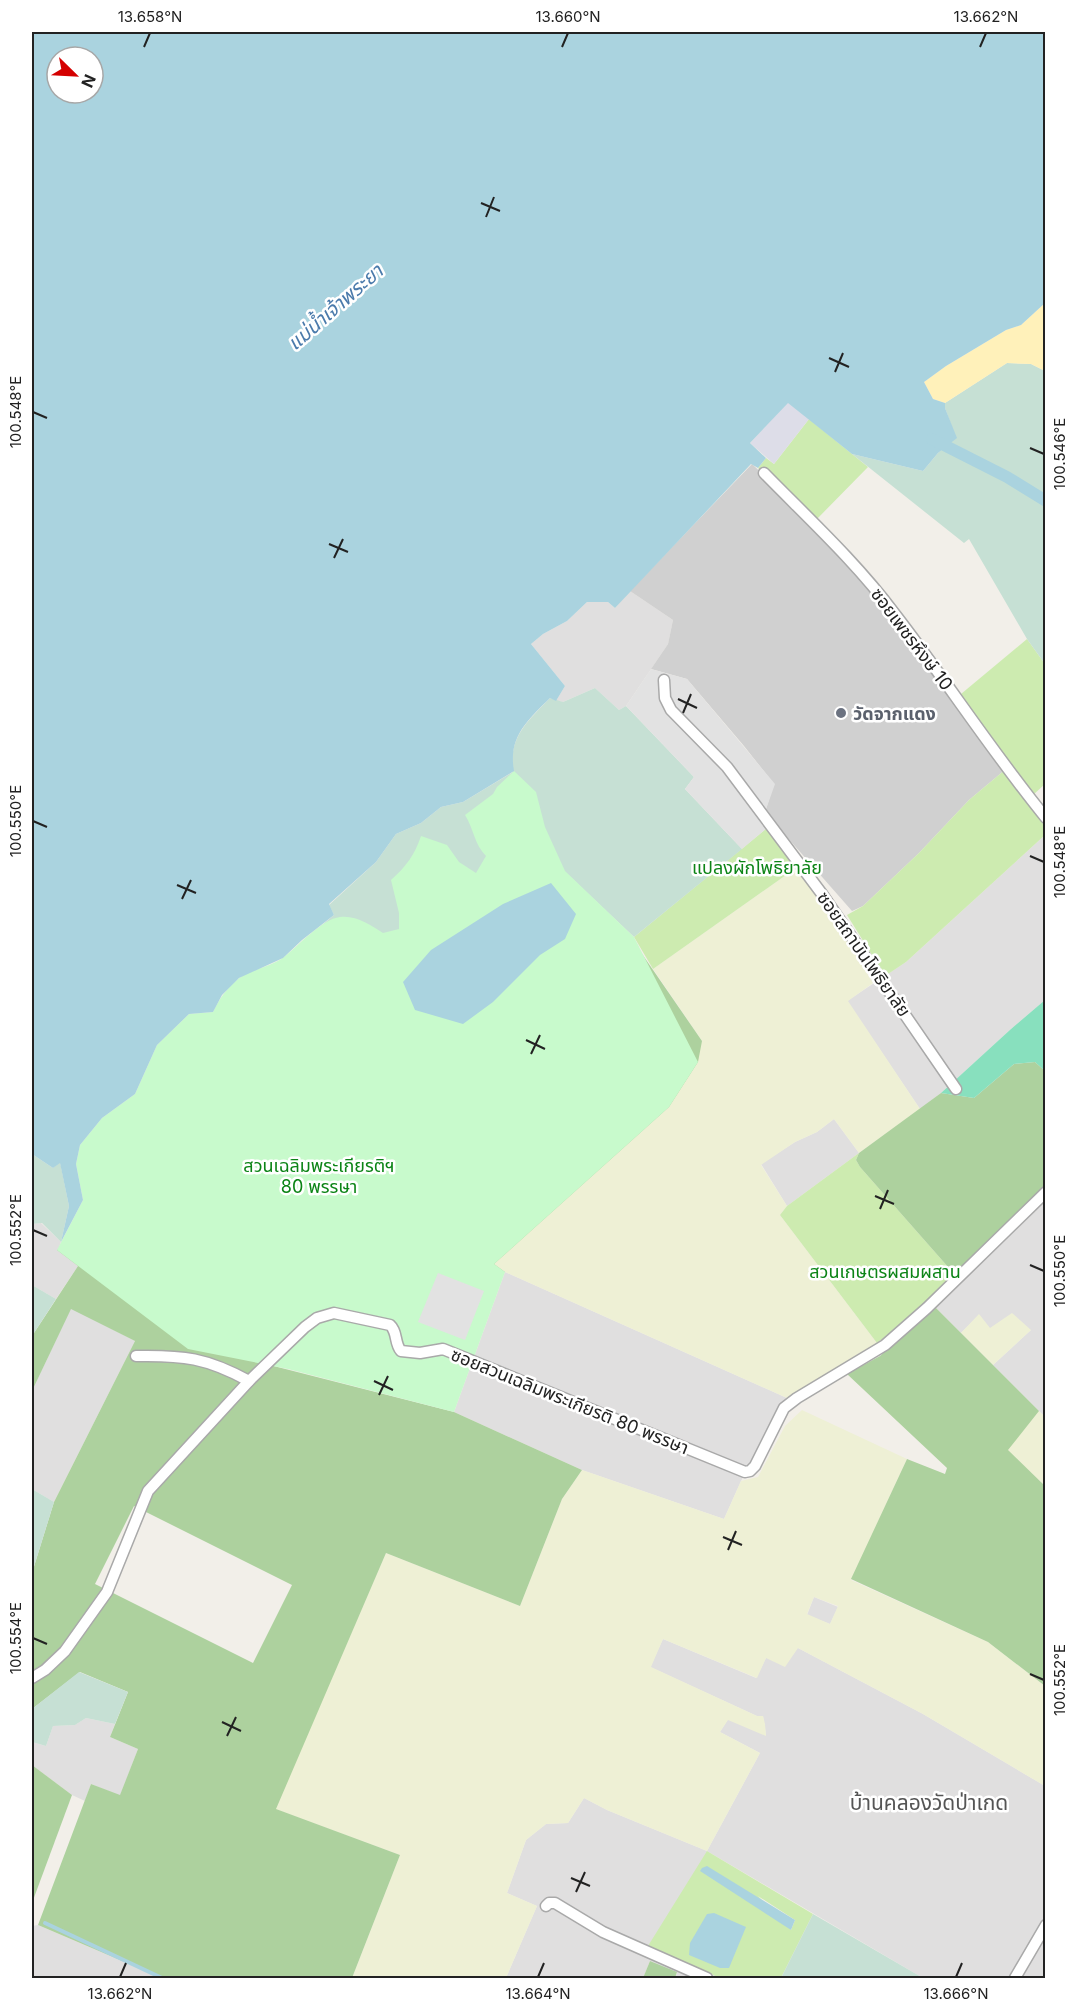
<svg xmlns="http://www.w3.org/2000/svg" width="1077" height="2010" font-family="Inter,'Noto Sans Thai',sans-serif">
  <rect width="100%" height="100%" fill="#f2efe9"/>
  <!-- residential -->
  <g fill="#e0dfdf">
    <path d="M630 591 673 620 668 644 626 706 619 710 595 688 563 702 556 701 565 686 531 644 543 634 567 621 587 602H608L615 608Z"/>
    <path d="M1045 835V1000L1011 1029 941 1093 920 1109 847 1001 906 962Z"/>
    <path d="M834 1119 859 1153 787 1206 761 1164 795 1142 817 1132Z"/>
    <path d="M1045 1202V1417L993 1365 1031 1330 990 1329 979 1315 961 1333 935 1307Z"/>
    <path d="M41 1223 61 1242 58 1250 78 1266 56 1299 32 1285V1224Z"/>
    <path d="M505 1272 787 1398 741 1481 724 1519 582 1470 454 1412Z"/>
    <path d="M71 1308 135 1341 54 1502 32 1489V1391Z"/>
    <path d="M814 1597 838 1607 830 1624 807 1615Z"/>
    <path d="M663 1639 756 1678 766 1658 798 1648 923 1714 1045 1786V1978H923L707 1851 717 1978H675L677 1973 650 1961 643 1978H506L537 1906 507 1893 526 1840 546 1824 568 1823 584 1798 607 1810 707 1851 760 1753 720 1732 728 1719 766 1735 763 1716H757L650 1667Z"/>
    <path d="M86 1718 115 1724 110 1737 138 1749 120 1796 91 1784 85 1801 72 1795 32 1765V1742L46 1746 53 1726 75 1725Z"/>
    <path d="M38 1925 162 1978H32V1926Z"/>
  </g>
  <!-- religious -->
  <path fill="#d0d0d0" d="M752 464 815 525 864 576 1006 769 969 800 919 853 863 906 852 911 765 812 774 784 744 746 687 679 651 669 668 644 673 620 630 591Z"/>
  <!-- farmland -->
  <g fill="#eef0d5" fill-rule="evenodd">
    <path d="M796 868 816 891 873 983 848 1001 920 1109 859 1153 834 1119 817 1132 795 1142 761 1165 787 1206 780 1215 877 1343 787 1398 505 1272 493 1264 669 1107 702 1041 653 969Z"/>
    <path d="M1012 1313 1031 1330 993 1365 961 1333 979 1314 990 1328Z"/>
    <path d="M802 1410 907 1459 851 1580 988 1642 1045 1686V1786L923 1714 798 1648 785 1667 766 1658 757 1678 663 1639 651 1667 757 1716H763L765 1724 766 1736 728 1720 720 1732 760 1753 707 1851 607 1810 584 1798 568 1823 546 1824 526 1840 507 1893 537 1906 506 1978H352L400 1855 275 1809 386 1553 520 1606 562 1499 582 1470 724 1519 741 1481 758 1477 785 1426ZM814 1597 838 1606 830 1624 807 1614Z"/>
    <path d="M1039 1411 1045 1417V1486L1007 1450Z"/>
  </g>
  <!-- grass -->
  <g fill="#cdebb0" fill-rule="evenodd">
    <path d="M809 419 868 467 816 520 758 468 766 458 774 464Z"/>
    <path d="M1027 639 1045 664V784L1033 795 990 738 961 694Z"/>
    <path d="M1006 769 1045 827V835L906 962 885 976 847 915 863 906 919 853 969 800Z"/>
    <path d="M767 828 796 868 653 969 634 937Z"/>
    <path d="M859 1153 856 1160 860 1167 956 1276 909 1319 877 1343 780 1215 787 1206Z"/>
    <path d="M707 1851 813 1914 781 1978H720L648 1946ZM758 1896 795 1920 791 1930Z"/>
  </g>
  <!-- forest -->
  <g fill="#add19e" fill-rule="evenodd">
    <path d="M631 938 702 1041 698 1062 669 1107 494 1264 505 1272 254 1361 454 1412 582 1470 562 1499 520 1606 386 1553 276 1809 400 1855 352 1978H162L38 1925 91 1784 120 1795 138 1749 110 1737 128 1692 80 1672 32 1709V1573L54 1502 135 1341 71 1309 32 1391V1336L78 1266 57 1250ZM134 1506 292 1585 253 1663 95 1584Z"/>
    <path d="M1035 1062 1045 1071V1185L956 1276 860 1167 856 1160 859 1153 941 1093 974 1098 1014 1064Z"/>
    <path d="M935 1307 1039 1411 1008 1450 1045 1486V1686L988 1642 851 1579 907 1459 945 1474 947 1468 847 1374 880 1356Z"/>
    <path d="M32 1765 72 1795 32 1903Z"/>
    <path d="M650 1961 677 1972 675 1978H643Z"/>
  </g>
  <!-- wetland -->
  <g fill="#c6e0d4">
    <path d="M1007 363 1031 364 1045 371V664L1027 639 969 539 964 543 852 454 923 471 938 453 956 438 945 408V403Z"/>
    <path d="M595 688 619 710 626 706 694 777 685 789 742 849 634 937 564 871 431 950 316 930 334 915 329 905 376 862 396 834 421 823 441 807 463 802 513 772C508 737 528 721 550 698L563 702Z"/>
    <path d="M32 1154 53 1168 60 1162 69 1206 61 1242 42 1223 32 1224Z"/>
    <path d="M32 1285 56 1299 32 1336Z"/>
    <path d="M32 1489 54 1502 32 1573Z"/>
    <path d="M79 1672 128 1692 115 1724 86 1718 75 1725 53 1726 46 1746 32 1742V1709Z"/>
    <path d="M813 1914 923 1978H781Z"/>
  </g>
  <!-- sand -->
  <path fill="#fff1ba" d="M1045 303V371L1031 364 1007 363 945 403 933 399 924 382 946 366 1006 330 1021 325Z"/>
  <!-- park -->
  <path fill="#c8facc" d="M514 771 536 792 545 827 565 871 634 937 698 1062 669 1107 494 1264 505 1272 454 1412 288 1369 188 1349 57 1250 83 1200 76 1164 80 1145 102 1118 135 1094 157 1045 189 1014 213 1012C219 999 227 988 238 979 251 969 271 967 284 957 298 946 322 919 340 917 356 915 371 925 383 933L399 929V913L391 880C406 867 415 854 421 836L447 845 459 862 476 873 486 856C474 844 474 829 465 815L493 794 497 787Z"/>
  <!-- pitch -->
  <path fill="#88e0be" d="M1045 1000V1071L1035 1062 1014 1064 974 1098 941 1093 1011 1029Z"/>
  <!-- parking -->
  <g fill="#e2e2e2">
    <path d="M651 669 687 679 775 784 765 812 767 828 742 849 685 789 694 777 626 706Z"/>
    <path d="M438 1273 484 1291 465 1340 418 1322Z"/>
  </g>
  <!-- plaza -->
  <path fill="#dddde8" d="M788 402 809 419 774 464 750 443Z"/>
  <!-- water -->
  <g fill="#aad3df" fill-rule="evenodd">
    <path d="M32 32H1046L1045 303 1021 325 1006 330 946 366 924 382 933 399 945 403V408L957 438 938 453 923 471 852 454 788 403 750 443 766 458 758 468 751 464 615 608 608 602H587L567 621 543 634 531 644 565 686 556 701 550 698C527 721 508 737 514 771L463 802 441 807 421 823 396 834 376 862 329 904 334 915 302 940 283 958 239 978 222 995 213 1012 189 1014 157 1045 135 1094 102 1118 80 1145 76 1164 83 1200 61 1242 69 1206 60 1163 53 1168 32 1154ZM57 57H93V93H57Z"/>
    <path d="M551 883 576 914 565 939 540 955 493 1002 463 1024 415 1010 403 982 431 950 503 904Z"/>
    <path d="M707 1866 795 1920 791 1930 700 1871 702 1868Z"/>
    <path d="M714 1913 746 1927 729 1968H720L689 1955 690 1943 707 1914Z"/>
  </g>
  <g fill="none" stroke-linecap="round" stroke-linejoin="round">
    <!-- stream -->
    <path stroke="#aad3df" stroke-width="4" d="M45 1923 162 1978"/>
    <!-- canal -->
    <path stroke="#aad3df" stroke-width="12" d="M932 439 1007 477 1046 501"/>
    <!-- street casing -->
    <g stroke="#a9a9a9" stroke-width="13">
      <g id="street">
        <path d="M764 473C808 518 856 562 894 613 946 680 992 752 1046 818"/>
        <path d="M664 680 665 698 671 710 727 767 822 894 956 1089"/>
        <path d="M136 1356C183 1355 207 1358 249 1381"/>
        <path d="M32 1678 45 1670 65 1651 107 1592 148 1491 249 1381 305 1327 317 1318 334 1313 390 1325C398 1332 394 1343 401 1351L420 1353 443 1349 745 1472 750 1471 755 1466 784 1408 797 1398 885 1345 927 1308 1046 1192"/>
        <path d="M546 1906 549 1903H555L603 1932 707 1978"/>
        <path d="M1015 1978 1046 1925"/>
      </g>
    </g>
    <!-- street -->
    <use href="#street" stroke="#fff" stroke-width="10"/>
  </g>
  <!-- ticks -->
  <path fill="none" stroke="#222" stroke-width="2" d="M144 47 150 33M562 47 568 33M980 47 986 33M481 203 500 211M486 217 494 197M829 358 849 367M835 372 843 353M33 412 47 418M1030 448 1044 454M329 544 348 552M334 558 343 539M678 699 697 708M683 713 691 694M33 821 47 827M1030 856 1044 862M177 885 196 893M182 899 191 880M526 1040 545 1049M531 1054 540 1035M875 1196 894 1204M880 1209 888 1190M33 1230 47 1236M1030 1265 1044 1271M374 1381 393 1390M379 1395 388 1376M723 1537 742 1545M728 1550 736 1531M33 1638 47 1644M1030 1674 1044 1680M222 1722 241 1731M227 1736 236 1717M571 1878 590 1886M576 1892 585 1872M120 1977 126 1963M538 1977 544 1963M956 1977 962 1963"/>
  <!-- markers -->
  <circle fill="#6b7280" stroke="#fff" stroke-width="2" cx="841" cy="713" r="6"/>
  <g text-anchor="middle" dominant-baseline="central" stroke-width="5" stroke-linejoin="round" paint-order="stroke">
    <!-- street labels -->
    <g font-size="18" fill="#222" stroke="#fff">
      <text transform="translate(912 639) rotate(53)">ซอยเพชรหึงษ์ 10</text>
      <text transform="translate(864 954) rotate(55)">ซอยสถาบันโพธิยาลัย</text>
      <text transform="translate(570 1401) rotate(22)">ซอยสวนเฉลิมพระเกียรติ 80 พรรษา</text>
    </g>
    <!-- worship labels -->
    <g font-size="18" font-weight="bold" fill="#5b616d" stroke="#fff" text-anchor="start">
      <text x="853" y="713">วัดจากแดง</text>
    </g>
    <!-- park labels -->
    <g font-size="18" fill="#0c8416" stroke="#fff">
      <text x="757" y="867">แปลงผักโพธิยาลัย</text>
      <text x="319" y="1165">สวนเฉลิมพระเกียรติฯ<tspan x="319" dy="21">80 พรรษา</tspan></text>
      <text x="885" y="1271">สวนเกษตรผสมผสาน</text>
    </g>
    <!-- water labels -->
    <g font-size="20" font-style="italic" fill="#4a7aab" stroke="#fff">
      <text transform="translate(335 307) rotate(-41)">แม่น้ำเจ้าพระยา</text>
    </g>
    <!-- quarter labels -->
    <g font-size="21" fill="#555" stroke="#fff">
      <text x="929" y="1802">บ้านคลองวัดป่าเกด</text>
    </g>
  </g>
  <!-- border -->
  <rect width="1077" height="2010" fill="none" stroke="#ffffff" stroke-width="66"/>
  <!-- north arrow -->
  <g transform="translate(75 75) rotate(114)"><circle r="28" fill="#ffffff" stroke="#a7a7a7" stroke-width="1.5"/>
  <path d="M0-4.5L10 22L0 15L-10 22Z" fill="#d40000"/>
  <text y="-9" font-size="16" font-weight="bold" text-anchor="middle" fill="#222222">N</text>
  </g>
  <rect x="33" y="33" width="1011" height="1944" fill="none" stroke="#222" stroke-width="2"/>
  <g font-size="15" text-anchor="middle" fill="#222">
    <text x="150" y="22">13.658°N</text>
    <text x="568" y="22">13.660°N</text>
    <text x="986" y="22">13.662°N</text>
    <text transform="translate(16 412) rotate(-90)" y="5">100.548°E</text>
    <text transform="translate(1060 454) rotate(-90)" y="5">100.546°E</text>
    <text transform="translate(16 821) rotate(-90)" y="5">100.550°E</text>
    <text transform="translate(1060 862) rotate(-90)" y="5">100.548°E</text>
    <text transform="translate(16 1230) rotate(-90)" y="5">100.552°E</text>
    <text transform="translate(1060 1271) rotate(-90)" y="5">100.550°E</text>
    <text transform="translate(16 1638) rotate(-90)" y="5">100.554°E</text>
    <text transform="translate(1060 1680) rotate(-90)" y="5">100.552°E</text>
    <text x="120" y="1999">13.662°N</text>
    <text x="538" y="1999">13.664°N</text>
    <text x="956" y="1999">13.666°N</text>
  </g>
</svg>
